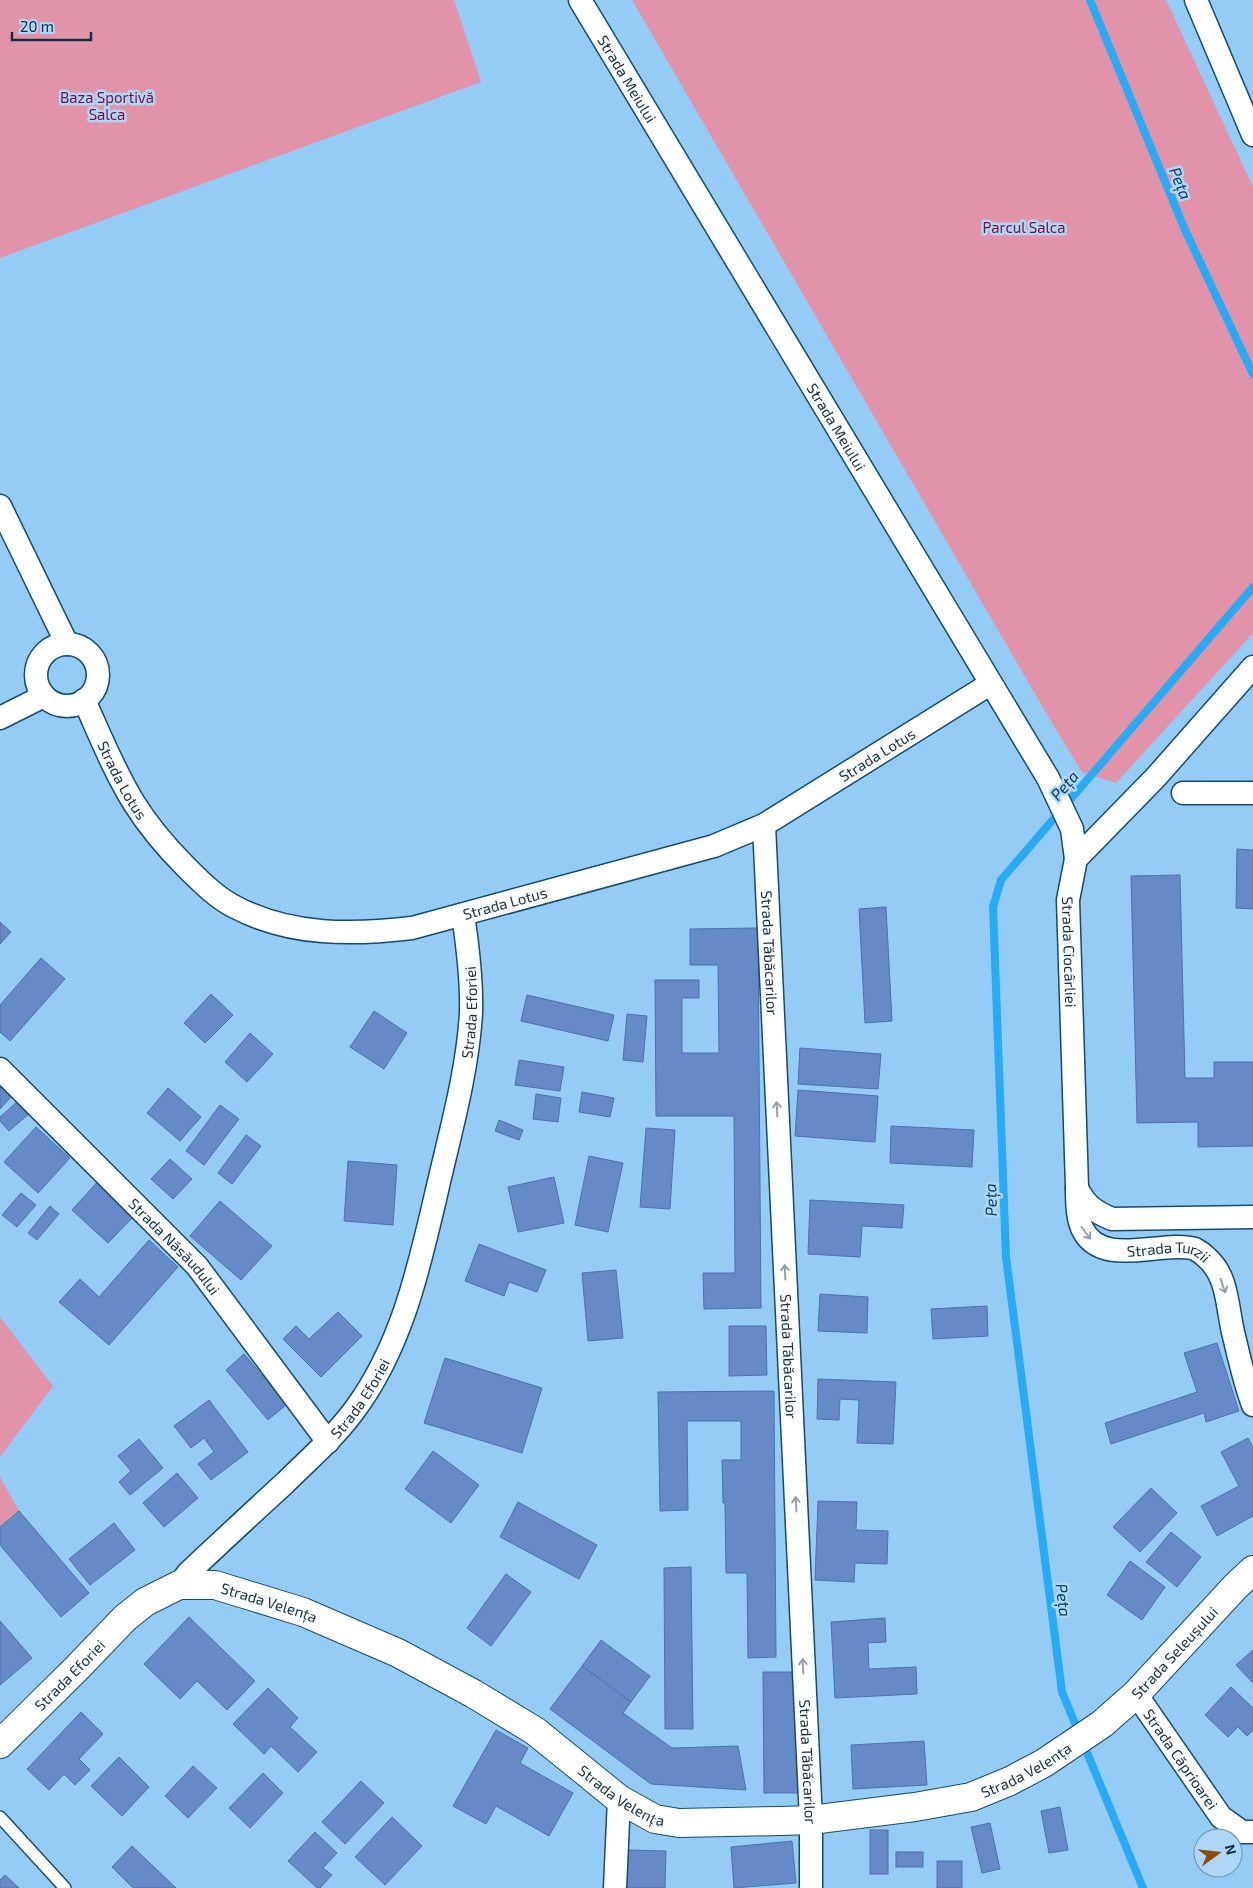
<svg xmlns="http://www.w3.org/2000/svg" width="1253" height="1888" font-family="'Exo 2',sans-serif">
  <rect width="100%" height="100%" fill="#95ccf5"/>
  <!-- green -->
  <g fill="#e193a9">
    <path d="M0 0H454L481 82 0 258Z"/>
    <path d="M632 0H1166L1253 187V633L1116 783 1082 772 1052 723Z"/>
    <path d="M0 1317 53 1386 0 1457Z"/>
    <path d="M0 1477 19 1511 0 1526Z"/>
  </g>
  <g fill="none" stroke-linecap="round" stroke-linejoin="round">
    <!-- stream -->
    <g stroke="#29aaf5" stroke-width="8">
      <path d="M1090 0 1185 230 1253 374"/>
      <path d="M1143 1888 1062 1692 1006 1257 993 907 1001 880 1253 587"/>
    </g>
  </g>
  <!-- building -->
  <g fill="#6689c7" stroke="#4f71ac">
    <path d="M1237 849 1253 850V909L1236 908Z"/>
    <path d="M1180 875 1185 1078H1214V1062H1253V1146L1198 1147V1122L1137 1123 1131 876Z"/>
    <path d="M886 907 892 1021 865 1023 859 909Z"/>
    <path d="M0 922 11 932 0 944Z"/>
    <path d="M758 928 761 1308 704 1309 703 1273H735L734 1116H656L655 980H699V998H682V1053H719L718 965H690V929Z"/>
    <path d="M41 958 65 979 10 1041 0 1032V1005Z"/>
    <path d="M211 994 233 1015 205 1043 184 1023Z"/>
    <path d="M527 995 614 1015 608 1041 521 1021Z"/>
    <path d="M374 1011 407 1033 384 1069 350 1047Z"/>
    <path d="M627 1014 647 1016 643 1062 623 1060Z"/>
    <path d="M250 1033 273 1054 247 1082 225 1062Z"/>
    <path d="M800 1048 881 1054 878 1089 798 1084Z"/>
    <path d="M519 1060 564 1067 560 1091 515 1085Z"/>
    <path d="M0 1085 12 1096 0 1109Z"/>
    <path d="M168 1088 201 1117 180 1141 147 1113Z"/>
    <path d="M798 1090 878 1096 875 1142 795 1136Z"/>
    <path d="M582 1092 614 1098 610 1117 579 1112Z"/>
    <path d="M536 1094 561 1098 558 1122 533 1119Z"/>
    <path d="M19 1100 30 1113 9 1131 0 1121V1117Z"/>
    <path d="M220 1105 239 1119 204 1165 186 1151Z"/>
    <path d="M499 1120 523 1130 519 1140 495 1131Z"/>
    <path d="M891 1126 974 1130 972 1167 890 1163Z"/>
    <path d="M36 1127 70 1158 38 1193 4 1162Z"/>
    <path d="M646 1128 675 1130 670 1209 640 1207Z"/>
    <path d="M246 1135 261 1146 232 1184 218 1173Z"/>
    <path d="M589 1156 623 1163 608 1232 575 1225Z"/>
    <path d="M170 1159 192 1179 173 1199 151 1179Z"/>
    <path d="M348 1161 397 1165 393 1225 344 1221Z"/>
    <path d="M554 1177 564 1223 518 1232 508 1187Z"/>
    <path d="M100 1179 137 1213 108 1243 72 1210Z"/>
    <path d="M21 1193 36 1205 17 1227 2 1215Z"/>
    <path d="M810 1200 904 1205 902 1228 862 1226 860 1257 808 1254Z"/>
    <path d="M220 1201 272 1246 241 1280 190 1236Z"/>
    <path d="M50 1206 59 1214 37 1240 28 1233Z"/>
    <path d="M149 1240 178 1267 109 1345 59 1302 80 1279 99 1297Z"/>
    <path d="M479 1244 546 1270 537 1292 509 1282 504 1296 465 1281Z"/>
    <path d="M616 1270 623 1338 588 1341 582 1273Z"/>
    <path d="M820 1294 868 1297 867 1333 818 1331Z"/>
    <path d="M987 1306 988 1336 933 1339 931 1309Z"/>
    <path d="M338 1312 362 1336 321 1377 283 1339 296 1326 309 1339Z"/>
    <path d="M729 1326H766L767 1375 729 1376Z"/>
    <path d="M1217 1343 1239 1411 1206 1422 1204 1413 1111 1444 1105 1423 1197 1392 1184 1353Z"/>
    <path d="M244 1354 287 1404 268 1420 226 1370Z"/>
    <path d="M445 1358 542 1388 522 1453 424 1423Z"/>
    <path d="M818 1379 896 1382 893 1444 857 1443 859 1400 840 1399 839 1420 817 1419Z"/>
    <path d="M774 1391 776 1657 748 1658 747 1573H726L725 1503H723L722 1460H741V1421H687L688 1510 660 1511 658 1392Z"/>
    <path d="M209 1400 248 1452 211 1480 198 1464 214 1452 204 1438 191 1448 174 1426Z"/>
    <path d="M1248 1438 1253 1447V1516L1217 1536 1201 1506 1239 1486 1221 1452Z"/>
    <path d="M139 1439 163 1468 130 1495 119 1482 131 1471 118 1456Z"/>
    <path d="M433 1451 479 1485 451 1523 405 1489Z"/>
    <path d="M177 1473 198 1498 164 1527 143 1503Z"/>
    <path d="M1151 1488 1177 1513 1140 1552 1113 1527Z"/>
    <path d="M818 1501 857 1502 856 1530 888 1531 887 1564 855 1563 854 1582 815 1580Z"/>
    <path d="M518 1502 597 1545 579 1579 500 1537Z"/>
    <path d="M19 1511 89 1593 61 1617 0 1545V1527Z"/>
    <path d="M114 1523 135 1550 90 1585 69 1559Z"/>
    <path d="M1171 1532 1201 1557 1177 1587 1146 1562Z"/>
    <path d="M1130 1561 1165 1587 1142 1620 1107 1595Z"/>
    <path d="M691 1567 693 1729H665L664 1568Z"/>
    <path d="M506 1574 531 1592 491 1646 467 1628Z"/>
    <path d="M189 1617 255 1681 227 1710 197 1681 180 1699 144 1664Z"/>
    <path d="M885 1618 886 1642 868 1643 869 1669 916 1667 917 1694 835 1698 831 1622Z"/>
    <path d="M0 1621 32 1658 0 1685Z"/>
    <path d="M601 1640 650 1676 631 1702 582 1666Z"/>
    <path d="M1253 1650V1683L1236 1665Z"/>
    <path d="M582 1666 631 1702 623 1713 672 1748 738 1746 746 1790 651 1784 550 1709Z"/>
    <path d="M763 1672H797L799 1793H764Z"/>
    <path d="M1231 1687 1253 1708V1730L1247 1736 1238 1727 1228 1737 1205 1715Z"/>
    <path d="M268 1688 298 1718 290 1727 317 1752 298 1772 271 1746 264 1754 233 1724Z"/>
    <path d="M81 1712 103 1734 79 1759 90 1770 75 1785 64 1774 49 1790 27 1769Z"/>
    <path d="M496 1730 528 1748 520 1763 573 1793 549 1836 496 1806 486 1824 453 1806Z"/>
    <path d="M924 1741 927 1785 853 1789 851 1745Z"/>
    <path d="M119 1757 149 1787 122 1816 91 1786Z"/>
    <path d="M193 1766 217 1788 188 1818 165 1796Z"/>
    <path d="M263 1773 283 1793 250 1828 229 1808Z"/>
    <path d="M361 1781 384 1803 345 1844 322 1822Z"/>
    <path d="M1060 1807 1068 1850 1049 1853 1041 1811Z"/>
    <path d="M392 1817 422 1846 385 1885 355 1857Z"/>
    <path d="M990 1823 1000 1869 982 1873 971 1827Z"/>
    <rect x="870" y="1830" width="18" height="44"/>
    <path d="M315 1832 337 1853 323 1868 332 1875 320 1888H317L288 1861Z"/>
    <path d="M792 1841 796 1883 734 1888 731 1847Z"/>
    <path d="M132 1846 176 1888H133L112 1867Z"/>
    <path d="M626 1850 666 1851 665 1888H625Z"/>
    <rect x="896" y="1852" width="27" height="15"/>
    <rect x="937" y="1861" width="25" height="27"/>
    <path d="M5 1875 19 1888H0V1880Z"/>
  </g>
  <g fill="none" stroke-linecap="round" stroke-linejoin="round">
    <!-- lane casing -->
    <g stroke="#134c6e" stroke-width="14">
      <path id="lane" d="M0 1817 65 1888"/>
    </g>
    <!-- street casing -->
    <g stroke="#134c6e" stroke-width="25">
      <g id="street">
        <path id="s1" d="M580 0 1048 778 1072 829 1076 859"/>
        <path d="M1196 0 1253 135"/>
        <path d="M0 506 67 644"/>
        <circle cx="67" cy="675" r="31"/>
        <path id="s2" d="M1253 667 1156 777 1076 859 1068 900 1077 1187C1077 1200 1077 1216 1082 1228 1101 1270 1163 1239 1195 1249 1199 1251 1204 1255 1207 1258 1228 1276 1227 1307 1233 1332 1239 1357 1244 1381 1253 1405"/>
        <path id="s3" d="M84 700C100 735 114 771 134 803 149 827 167 848 187 868 202 883 218 899 237 908 291 936 353 935 412 928L714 846 764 825 990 684"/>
        <path d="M0 718 44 696"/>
        <path d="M1183 793H1253"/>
        <path id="s4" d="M764 825 811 1820V1888"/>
        <path id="s5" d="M0 1069 197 1266 328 1442"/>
        <path d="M1077 1188C1085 1205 1095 1212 1112 1219L1253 1217"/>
        <path id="s6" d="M179 1585 188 1573C220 1543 252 1513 285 1483 308 1460 333 1439 353 1412 406 1342 422 1253 442 1169 454 1119 468 1065 471 1013 472 980 468 948 463 915"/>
        <path id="s7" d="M1136 1694 1221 1817 1242 1832H1253"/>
        <path d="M615 1888 619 1799"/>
      </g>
    </g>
    <!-- secondary casing -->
    <g stroke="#134c6e" stroke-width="30">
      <g id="secondary">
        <path id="s8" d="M0 1744 77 1668 125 1618 145 1602 179 1585H215L303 1612 398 1653 474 1694 535 1731 619 1799 655 1819 679 1823 781 1821 811 1820 915 1807 971 1797 1010 1781 1044 1763 1102 1724 1136 1694 1235 1587 1253 1570"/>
      </g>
    </g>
    <!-- lane -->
    <use href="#lane" stroke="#fff" stroke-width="11"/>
    <!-- street -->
    <use href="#street" stroke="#fff" stroke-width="22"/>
    <!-- secondary -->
    <use href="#secondary" stroke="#fff" stroke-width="28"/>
  </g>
  <!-- one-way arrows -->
  <defs><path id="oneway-shaft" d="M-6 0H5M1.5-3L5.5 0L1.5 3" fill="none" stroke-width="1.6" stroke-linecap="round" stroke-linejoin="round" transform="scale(1.25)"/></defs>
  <g stroke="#94a1aa">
    <use href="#oneway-shaft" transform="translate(777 1109) rotate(-93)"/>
    <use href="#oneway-shaft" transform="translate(1086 1233) rotate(53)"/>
    <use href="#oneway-shaft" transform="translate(785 1272) rotate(-93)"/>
    <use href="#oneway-shaft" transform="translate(1223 1286) rotate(71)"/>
    <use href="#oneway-shaft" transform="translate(796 1504) rotate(-93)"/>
    <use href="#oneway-shaft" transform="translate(803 1666) rotate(-93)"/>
  </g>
  <g text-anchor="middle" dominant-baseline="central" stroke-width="5" stroke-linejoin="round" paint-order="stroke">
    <!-- street labels -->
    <g font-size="15" fill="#122f43" stroke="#aed7f6">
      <text stroke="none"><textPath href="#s1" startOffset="92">Strada Meiului</textPath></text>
      <text stroke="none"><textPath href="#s1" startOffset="498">Strada Meiului</textPath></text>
      <text stroke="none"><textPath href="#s3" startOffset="942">Strada Lotus</textPath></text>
      <text stroke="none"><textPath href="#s3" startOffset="89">Strada Lotus</textPath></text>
      <text stroke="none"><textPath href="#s3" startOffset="538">Strada Lotus</textPath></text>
      <text stroke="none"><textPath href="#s4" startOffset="128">Strada Tăbăcarilor</textPath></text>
      <text stroke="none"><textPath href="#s2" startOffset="355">Strada Ciocârliei</textPath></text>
      <text stroke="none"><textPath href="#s6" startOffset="666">Strada Eforiei</textPath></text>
      <text stroke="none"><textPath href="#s5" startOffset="249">Strada Năsăudului</textPath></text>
      <text stroke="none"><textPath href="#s2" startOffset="728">Strada Turzii</textPath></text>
      <text stroke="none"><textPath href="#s4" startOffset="532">Strada Tăbăcarilor</textPath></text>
      <text stroke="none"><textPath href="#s6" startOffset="261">Strada Eforiei</textPath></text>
      <text stroke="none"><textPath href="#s8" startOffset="334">Strada Velența</textPath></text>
      <text stroke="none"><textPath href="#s8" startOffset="1350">Strada Seleușului</textPath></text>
      <text stroke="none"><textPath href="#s8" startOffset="98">Strada Eforiei</textPath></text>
      <text stroke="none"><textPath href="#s7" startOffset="79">Strada Căprioarei</textPath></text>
      <text stroke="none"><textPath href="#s4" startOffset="938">Strada Tăbăcarilor</textPath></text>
      <text stroke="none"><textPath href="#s8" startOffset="1159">Strada Velența</textPath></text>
      <text stroke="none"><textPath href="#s8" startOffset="739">Strada Velența</textPath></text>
    </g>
    <!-- park labels -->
    <g font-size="15" fill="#7d0f40" stroke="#aed7f6">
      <text x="107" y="97">Baza Sportivă<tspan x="107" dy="17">Salca</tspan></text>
      <text x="1024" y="227">Parcul Salca</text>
    </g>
    <!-- water labels -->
    <g font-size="16" font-style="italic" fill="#093c5a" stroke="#aed7f6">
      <text transform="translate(1181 183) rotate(68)">Peța</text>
      <text transform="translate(1064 785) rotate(-49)">Peța</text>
      <text transform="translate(990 1200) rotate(-92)">Peța</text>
      <text transform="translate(1064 1600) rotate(83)">Peța</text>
    </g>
  </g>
  <!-- north arrow -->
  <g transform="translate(1218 1853) rotate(75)"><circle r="24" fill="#aed7f6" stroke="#7094ae"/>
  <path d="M0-4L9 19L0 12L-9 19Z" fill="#8a4e0b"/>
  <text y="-8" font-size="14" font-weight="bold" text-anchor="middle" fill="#122f43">N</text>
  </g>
  <!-- scale -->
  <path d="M12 32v8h79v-8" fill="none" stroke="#122f43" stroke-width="2.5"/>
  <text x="20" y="32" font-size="15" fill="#122f43" stroke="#aed7f6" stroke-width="4" paint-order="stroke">20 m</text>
</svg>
